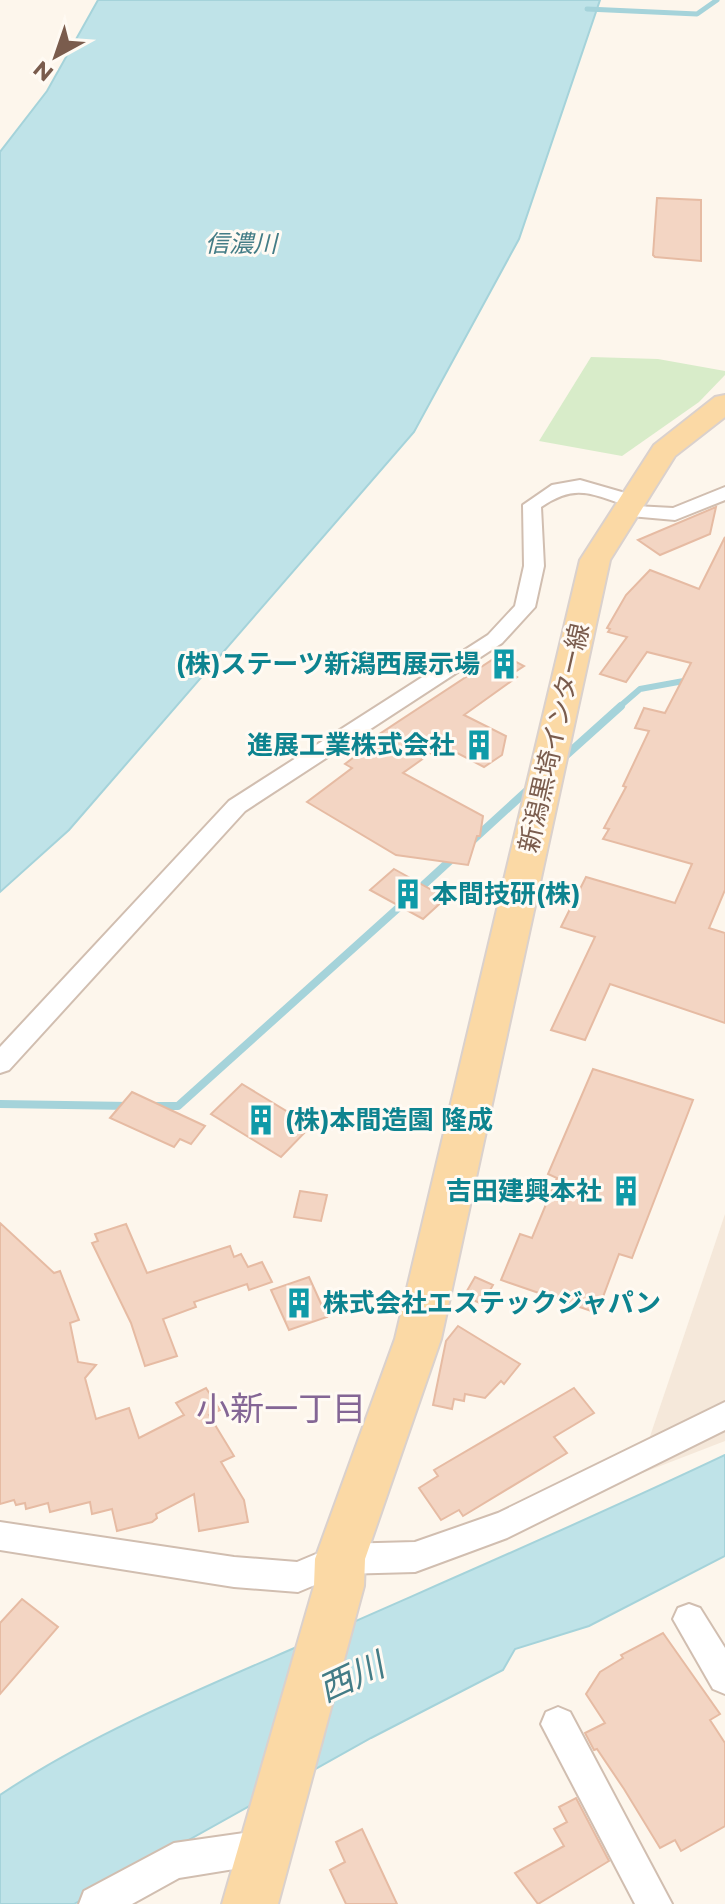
<svg xmlns="http://www.w3.org/2000/svg" width="725" height="1904" font-family="Montserrat,'Noto Sans JP',sans-serif">
  <rect width="100%" height="100%" fill="#fdf6ec"/>
  <!-- residential -->
  <path fill="#f5e8da" d="M725 1214V1441L637 1475Z"/>
  <!-- green -->
  <path fill="#d8ecc9" d="M591 357 658 359 725 371V375L699 402 622 456 539 441Z"/>
  <!-- water -->
  <g fill="#bfe3e8" stroke="#a5d3da" stroke-width="2">
    <path d="M98 0H600L519 239 414 432 69 830 0 892V152L47 91Z"/>
    <path d="M725 1455V1556L589 1626 515 1649 503 1670 371 1738 74 1904H0V1795C89 1735 200 1689 299 1646 441 1583 584 1522 725 1455Z"/>
  </g>
  <g fill="none" stroke-linecap="round" stroke-linejoin="round">
    <!-- stream-far2 -->
    <path stroke="#a5d3da" stroke-width="5" d="M587 9 697 14 717 0"/>
    <!-- stream-far1 -->
    <path stroke="#a5d3da" stroke-width="6" d="M618 708 640 689 689 680"/>
    <!-- stream -->
    <g stroke="#a5d3da" stroke-width="8">
      <path d="M562 759 621 706"/>
      <path d="M473 840 531 787"/>
      <path d="M417 891 454 857"/>
      <path d="M0 1104 130 1106"/>
      <path d="M152 1106H178L407 900"/>
    </g>
  </g>
  <!-- building -->
  <g fill="#f3d5c3" stroke="#e6bba3" stroke-width="2">
    <path d="M657 198 701 200V261L655 257 653 255Z"/>
    <path d="M716 507 710 534 660 555 638 540Z"/>
    <path d="M725 537V890L709 928 725 933V1023L610 984 585 1040 551 1030 595 937 561 927 586 877 675 903 692 864 603 839 609 829 604 828 626 787 623 786 649 731 635 728 644 708 665 713 691 663 647 652 626 682 600 674 627 637 608 632 610 629 607 628 626 595 650 570 699 589Z"/>
    <path d="M501 654 524 666 512 674 517 677 464 715 506 736 502 755 484 767 442 745 403 773 483 816 480 836H477L468 865 396 855 307 802 352 768 345 764 380 737 378 735Z"/>
    <path d="M394 869 446 898 423 919 370 890Z"/>
    <path d="M593 1069 693 1100 632 1258 619 1254 597 1313 501 1280 520 1234 532 1238 557 1178 548 1174Z"/>
    <path d="M242 1084 311 1126 281 1157 211 1114Z"/>
    <path d="M132 1092 205 1126 191 1144 180 1139 174 1147 110 1118Z"/>
    <path d="M300 1191 327 1195 321 1221 294 1217Z"/>
    <path d="M0 1223 54 1273 60 1271 79 1320 70 1323 78 1362 96 1365 85 1378 96 1419 129 1408 139 1438 184 1415 176 1403 206 1388 220 1410 209 1415 234 1456 221 1462 244 1500 248 1522 199 1531 194 1494 156 1514 157 1518 152 1522 117 1531 112 1509 92 1514 90 1502 50 1512 48 1503 26 1509 25 1503 16 1505 14 1500 0 1504Z"/>
    <path d="M126 1224 147 1273 230 1246 234 1257 241 1254 248 1267 262 1262 272 1282 249 1290 247 1284 194 1302 196 1307 163 1319 177 1356 145 1366 131 1323 92 1243 98 1241 95 1234Z"/>
    <path d="M309 1277 327 1317 289 1330 271 1290Z"/>
    <path d="M475 1277 493 1285 482 1304 464 1296Z"/>
    <path d="M458 1326 520 1364 504 1384 501 1381 485 1398 465 1394 464 1401 454 1399 452 1409 433 1405 446 1341Z"/>
    <path d="M574 1388 594 1413 554 1437 567 1453 463 1516 459 1510 441 1520 419 1488 438 1476 434 1470Z"/>
    <path d="M22 1599 58 1627 0 1694V1623Z"/>
    <path d="M663 1633 720 1714 710 1720 725 1743V1826L681 1851 675 1840 660 1848 624 1789 597 1749 594 1750 585 1733 605 1723 586 1694 600 1672 623 1658 621 1655Z"/>
    <path d="M576 1798 609 1861 538 1904 515 1873 564 1846 554 1829 567 1822 559 1807Z"/>
    <path d="M362 1829 397 1904H346L330 1870 345 1862 336 1842Z"/>
  </g>
  <g fill="none" stroke-linecap="round" stroke-linejoin="round">
    <!-- minor casing -->
    <g stroke="#d1beb0" stroke-width="4">
      <g id="minor">
        <path d="M580 480 639 497 641 501 635 506 673 508 725 487V500L675 520 619 515 617 511 619 507 628 506C591 494 576 483 541 507L544 566 535 607 502 643 245 811 9 1070 0 1073V1047L229 801 488 635 515 606 524 566 523 505 552 485Z"/>
        <path d="M725 1402V1430L507 1538 415 1572 341 1574 298 1592 234 1587 0 1550V1522L234 1557 297 1562 340 1544 415 1542 498 1513Z"/>
        <path d="M689 1604 700 1608 725 1648V1694L713 1689 673 1619 678 1608Z"/>
        <path d="M558 1707 570 1712 672 1904H635L541 1724 546 1712Z"/>
        <path d="M265 1830 277 1835 282 1847 277 1859 265 1864 179 1878 132 1904H79L84 1891 174 1843Z"/>
      </g>
    </g>
    <!-- primary casing -->
    <g stroke="#dad1cd" stroke-width="4">
      <path id="primary" d="M725 395V417L675 456 610 560 441 1339 365 1559 364 1586 278 1904H222L314 1586 315 1559 395 1339 580 560 654 445 715 397Z"/>
    </g>
    <!-- minor -->
    <use href="#minor" fill="#fff" fill-rule="evenodd"/>
    <!-- primary -->
    <use href="#primary" fill="#fbd9a5" fill-rule="evenodd"/>
  </g>
  <!-- icons -->
  <defs>
    <g id="building-bare" transform="scale(2.4)"><path d="M-4-6H4V6H1V3H-1V6H-4ZM-2.5-4.3h1.7v1.8h-1.7ZM.8-4.3h1.7v1.8H.8ZM-2.5-1h1.7V.8h-1.7ZM.8-1h1.7V.8H.8Z" fill="#0f9aa8" stroke="#fffaf3" stroke-width="2.5" paint-order="stroke"/></g>
  </defs>
  <g fill-rule="evenodd">
    <use href="#building-bare" x="504" y="664"/>
    <use href="#building-bare" x="479" y="745"/>
    <use href="#building-bare" x="408" y="894"/>
    <use href="#building-bare" x="261" y="1120"/>
    <use href="#building-bare" x="626" y="1191"/>
    <use href="#building-bare" x="299" y="1303"/>
  </g>
  <g text-anchor="middle" dominant-baseline="central" stroke-width="6" stroke-linejoin="round" paint-order="stroke">
    <!-- far-water labels -->
    <g font-size="24" font-style="italic" fill="#437c86" stroke="#fffaf3">
      <text x="241" y="243">信濃川</text>
    </g>
    <!-- culture labels -->
    <g font-size="26" font-weight="bold" fill="#0d838f" stroke="#fffaf3" text-anchor="end">
      <text x="480" y="664">(株)ステーツ新潟西展示場</text>
      <text x="455" y="745">進展工業株式会社</text>
      <text x="432" y="894" text-anchor="start">本間技研(株)</text>
      <text x="285" y="1120" text-anchor="start">(株)本間造園 隆成</text>
      <text x="602" y="1191">吉田建興本社</text>
      <text x="323" y="1303" text-anchor="start">株式会社エステックジャパン</text>
    </g>
    <!-- street labels -->
    <g font-size="26" fill="#7a5c4d" stroke="#fffaf3">
      <text transform="translate(554 738) rotate(-77)">新潟黒埼インター線</text>
    </g>
    <!-- near-neighbourhood labels -->
    <g font-size="34" fill="#846695" stroke="#fffaf3">
      <text x="281" y="1409">小新一丁目</text>
    </g>
    <!-- near-water labels -->
    <g font-size="34" font-style="italic" fill="#437c86" stroke="#fffaf3">
      <text transform="translate(351 1677) rotate(-25)">西川</text>
    </g>
  </g>
  <!-- north arrow -->
  <g transform="translate(56 56) rotate(220)" stroke="#fffaf3" stroke-width="6" paint-order="stroke">
  <path d="M0-6L14 30L0 20L-14 30Z" fill="#7a5c4d"/>
  <text y="-12" font-size="22" font-weight="bold" text-anchor="middle" fill="#7a5c4d">N</text>
  </g>
</svg>
